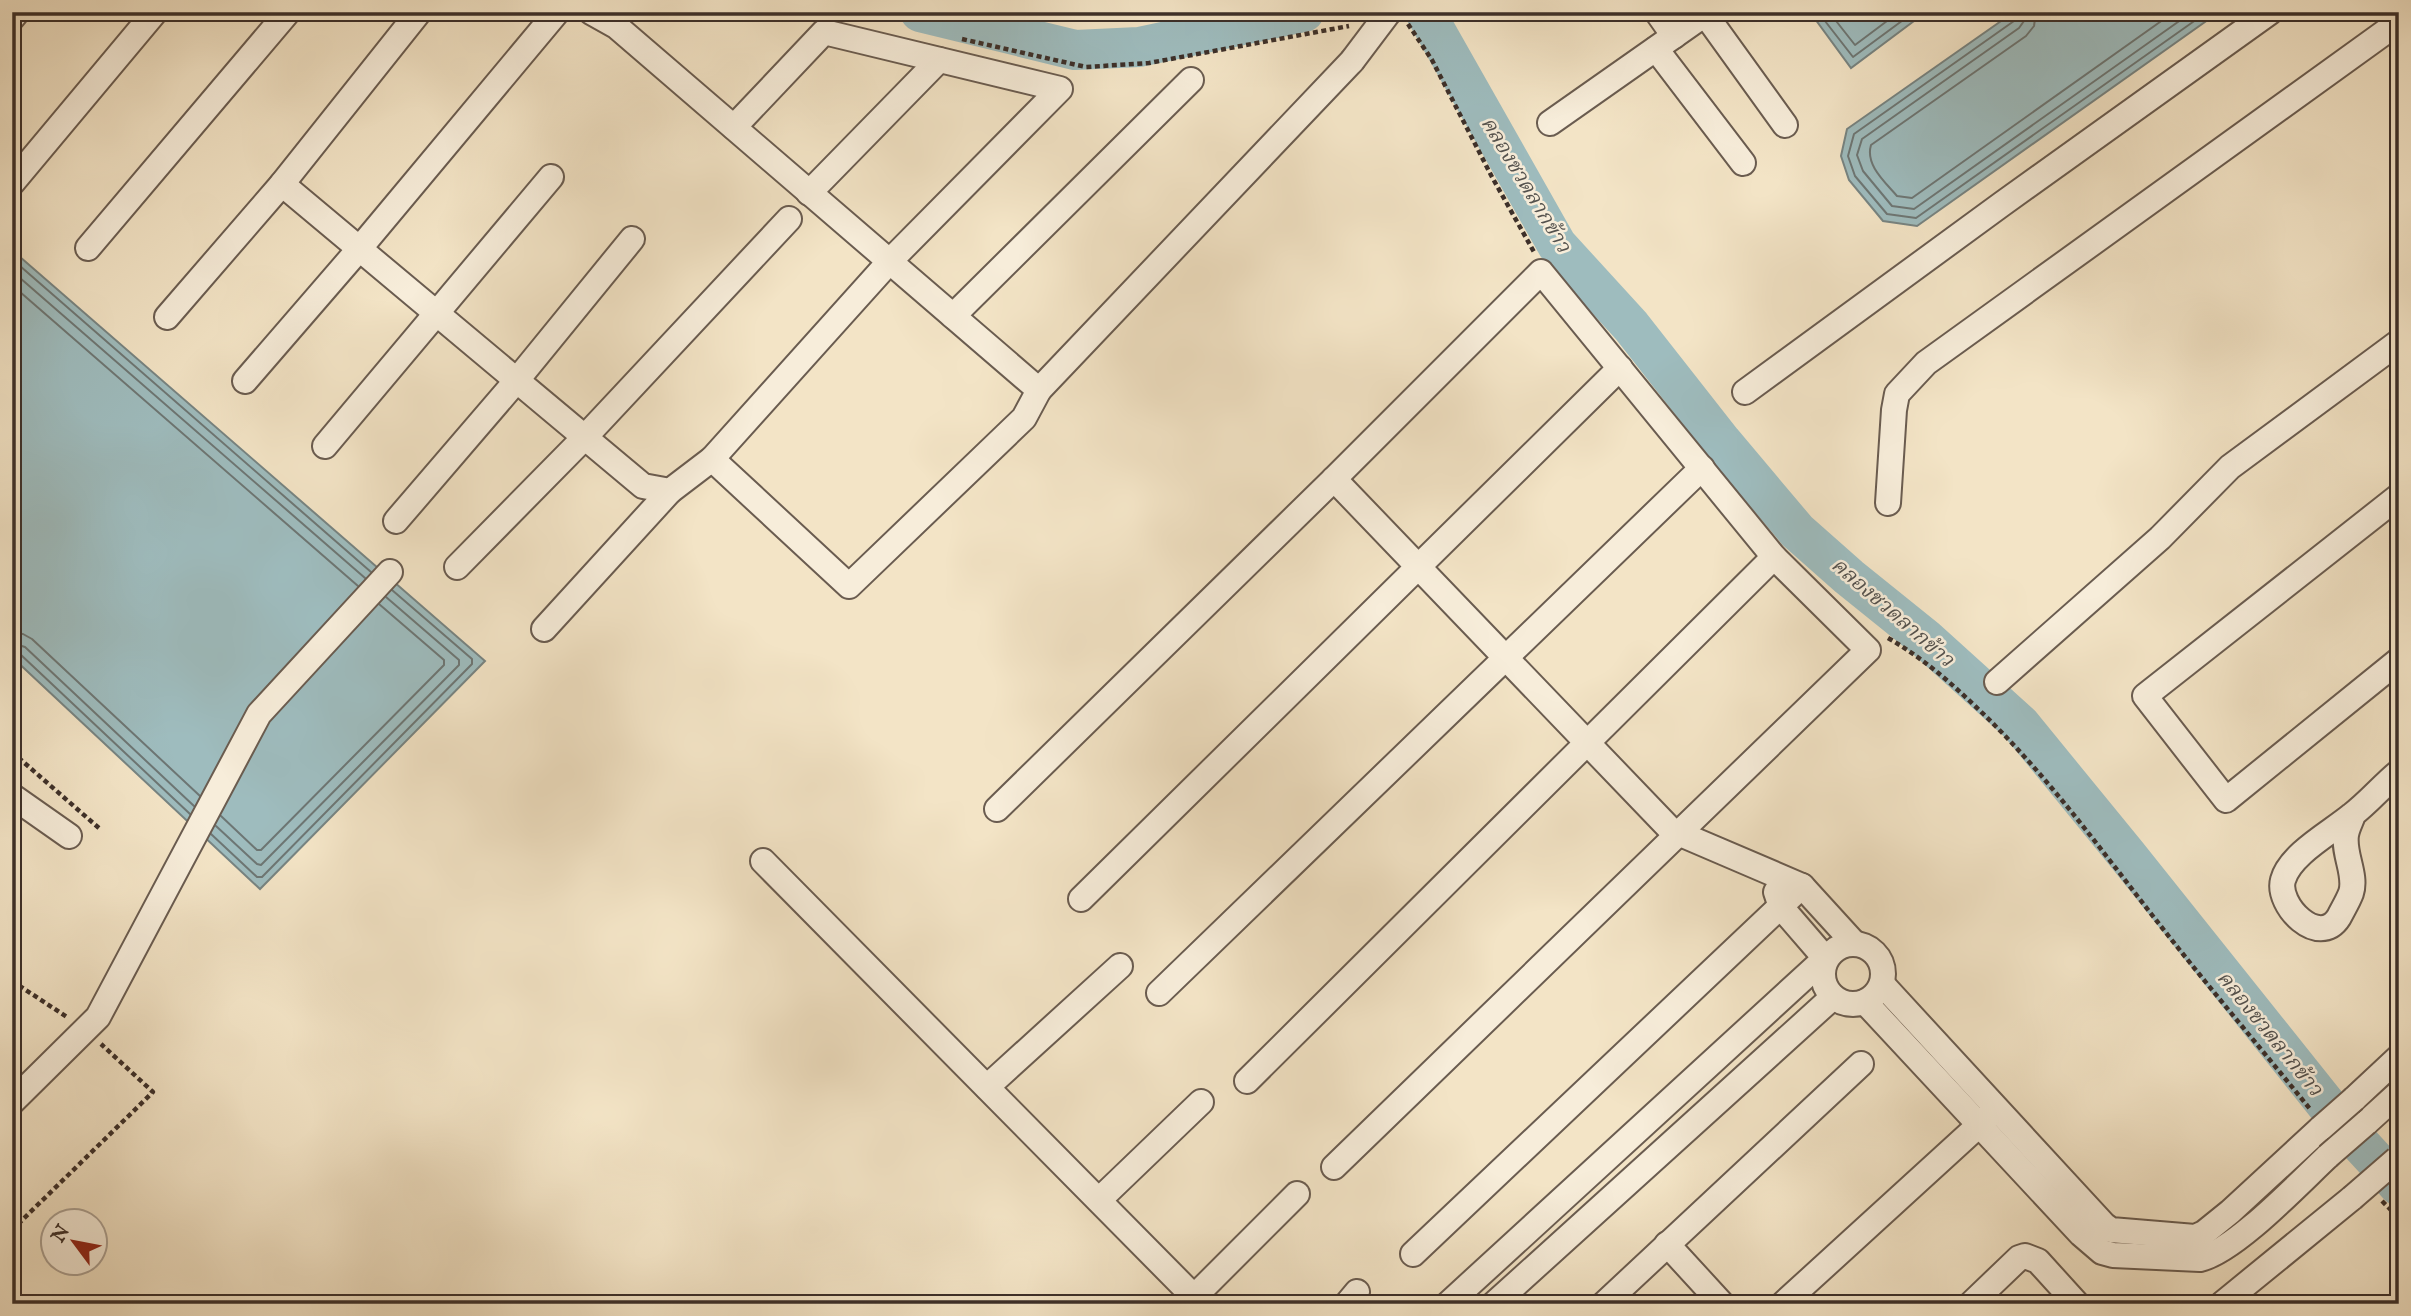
<svg xmlns="http://www.w3.org/2000/svg" width="2411" height="1316" font-family="'IM FELL English','Noto Serif Thai',serif">
  <rect width="100%" height="100%" fill="#f3e4c6"/>
  <filter id="stains"><feTurbulence type="fractalNoise" baseFrequency=".00286" numOctaves="4"/><feColorMatrix values="0 0 0 0 .2 0 0 0 0 .09 0 0 0 0 .02 0 0 0 .5 -.17"/></filter>
  <radialGradient id="worn" r=".72"><stop offset=".6" stop-color="#630" stop-opacity="0"/><stop offset="1" stop-color="#630" stop-opacity=".3"/></radialGradient>
  <!-- water -->
  <g fill="#9ebcbe" stroke="#778482" stroke-width="2">
    <path d="M1810 12H1926L1851 68Z"/>
    <path d="M2014 12H2219L1917 226 1883 221 1849 180 1841 156 1847 129Z"/>
    <path d="M12 250 485 661 260 889 12 657Z"/>
  </g>
  <g fill="none" stroke-linecap="round" stroke-linejoin="round">
    <!-- shore -->
    <g stroke="#6d7674" stroke-width="2">
      <path d="M1818 12 1853 57 1914 12"/>
      <path d="M1829 12 1855 45 1899 12"/>
      <path d="M2017 12 2014 21 1854 134 1848 156 1855 176 1887 214 1916 218 2207 12"/>
      <path d="M2026 12 2024 21 2019 28 1862 139 1857 155 1863 171 1892 206 1914 209 2192 12"/>
      <path d="M2036 12 2034 26 2026 36 1871 145C1865 165 1885 182 1897 196L1912 198 2174 12"/>
      <path d="M12 259 371 572"/>
      <path d="M12 271 365 578"/>
      <path d="M12 285 358 586"/>
      <path d="M12 633 23 634 32 639 200 796"/>
      <path d="M12 643 25 647 194 806"/>
      <path d="M12 652 20 654 190 814"/>
      <path d="M221 816 257 850H261L444 665V660L379 604"/>
      <path d="M216 826 257 864 261 865 459 665V660L386 597"/>
      <path d="M211 834 257 877H262L472 664V659L392 590"/>
    </g>
    <!-- river -->
    <g stroke="#9ebcbe" stroke-width="40">
      <path d="M920 12 1075 50 1139 47 1304 12"/>
      <path d="M1425 12 1557 245 1631 326 1722 442 1797 531 1849 577 1926 639 2020 724 2127 855 2341 1123 2399 1186"/>
    </g>
    <!-- minor casing -->
    <g stroke="#6a5c50" stroke-width="28">
      <g id="minor">
        <path d="M591 12 616 26 1039 390 1352 61"/>
        <path d="M1657 12 1674 36"/>
        <path d="M1705 14 1785 125"/>
        <path d="M12 18 17 12"/>
        <path d="M1656 49 1743 163"/>
        <path d="M1550 123 1708 12"/>
        <path d="M12 183 155 12"/>
        <path d="M282 184 643 486 670 491 712 459 849 586 1024 418 1039 390"/>
        <path d="M809 193 939 60"/>
        <path d="M88 248 288 12"/>
        <path d="M953 316 1191 80"/>
        <path d="M167 317 282 184 419 12"/>
        <path d="M245 381 360 248 557 12"/>
        <path d="M1745 392 2002 204 2270 12"/>
        <path d="M325 446 551 177"/>
        <path d="M712 459 890 261 1060 89 824 32 734 127"/>
        <path d="M1334 479 1671 830 1802 886 1854 943"/>
        <path d="M2399 496 2145 696 2226 800 2399 660"/>
        <path d="M1888 503 1894 410 1897 394 1926 363 2399 22"/>
        <path d="M396 521 517 380 632 239"/>
        <path d="M457 567 585 437 789 219"/>
        <path d="M544 629 670 491"/>
        <path d="M1997 682 2160 538 2230 467 2399 342"/>
        <path d="M12 796 69 836"/>
        <path d="M997 809 1334 479 1541 272 1774 557 1868 650 1334 1167"/>
        <path d="M2353 815C2351 821 2347 828 2346 835 2343 854 2357 875 2351 893 2348 901 2343 909 2339 917 2319 949 2276 905 2283 880 2290 854 2332 832 2352 815 2369 802 2383 785 2399 772"/>
        <path d="M763 861 1201 1304"/>
        <path d="M1776 892 1781 907 1825 958"/>
        <path d="M1081 899 1620 368"/>
        <circle cx="1853" cy="974" r="30"/>
        <path d="M1882 984 2104 1225 2111 1230 2195 1237 2204 1233 2230 1212 2321 1128"/>
        <path d="M1159 993 1702 468"/>
        <path d="M1865 1002 2081 1234 2102 1252 2113 1255 2200 1259C2235 1251 2299 1183 2328 1156"/>
        <path d="M1247 1081 1774 557"/>
        <path d="M987 1087 1120 966"/>
        <path d="M2354 1099 2399 1057"/>
        <path d="M12 1102 98 1017 259 714 390 572"/>
        <path d="M2366 1123 2399 1093"/>
        <path d="M1099 1200 1201 1102"/>
        <path d="M1667 1244 1722 1304"/>
        <path d="M1413 1254 1802 886"/>
        <path d="M1194 1297 1297 1194"/>
        <path d="M1347 1304 1357 1292"/>
        <path d="M1448 1304 1831 953"/>
        <path d="M1494 1304 1833 997"/>
        <path d="M1604 1304 1861 1064"/>
        <path d="M1783 1304 1990 1115"/>
        <path d="M1971 1304 2019 1258 2025 1256 2038 1261 2077 1304"/>
        <path d="M2222 1304 2352 1198"/>
      </g>
    </g>
    <!-- path -->
    <g stroke="#3c2f29" stroke-width="4.5" stroke-dasharray="5 3.5" stroke-linecap="butt">
      <path d="M1408 24 1432 60 1492 177 1534 252"/>
      <path d="M962 39 1086 67 1149 63 1349 26"/>
      <path d="M1888 638C1921 657 1948 680 1975 706 2044 771 2098 846 2156 920 2206 984 2259 1046 2310 1109"/>
      <path d="M12 752 100 829"/>
      <path d="M12 981 67 1017"/>
      <path d="M2382 1201 2399 1218"/>
      <path d="M12 1230 153 1092 101 1044"/>
    </g>
    <!-- minor -->
    <use href="#minor" stroke="#f7edda" stroke-width="24"/>
    <!-- minor-bridge casing -->
    <g stroke="#6a5c50" stroke-width="28" stroke-linecap="butt">
      <g id="minor-bridge">
        <path d="M1352 61 1389 12"/>
        <path d="M2321 1128 2354 1099"/>
        <path d="M2328 1156 2366 1123"/>
        <path d="M2352 1198 2397 1159"/>
      </g>
    </g>
    <!-- minor-bridge -->
    <use href="#minor-bridge" stroke="#f7edda" stroke-width="24"/>
  </g>
  <g text-anchor="middle" dominant-baseline="central" stroke-width="5" stroke-linejoin="round" paint-order="stroke">
    <!-- water labels -->
    <g font-size="21" font-style="italic" fill="#54524e" stroke="#f7edda">
      <text transform="translate(1525 185) rotate(59)">คลองชวดลากข้าว</text>
      <text transform="translate(1892 613) rotate(41)">คลองชวดลากข้าว</text>
      <text transform="translate(2269 1034) rotate(51)">คลองชวดลากข้าว</text>
    </g>
  </g>
  <!-- margin -->
  <rect width="2411" height="1316" fill="none" stroke="#f3e4c6" stroke-width="42"/>
  <rect x="14" y="14" width="2383" height="1288" fill="none" stroke="#3c2f29" stroke-width="3.5"/>
  <rect x="21" y="21" width="2369" height="1274" fill="none" stroke="#3c2f29" stroke-width="2"/>
  <!-- north arrow -->
  <g transform="translate(74 1242) rotate(302)"><circle r="33" fill="#f7edda" stroke="#aca193" stroke-width="2"/>
  <path d="M0-5L12 26L0 18L-12 26Z" fill="#8f2418"/>
  <text y="-10" font-size="19" font-weight="bold" text-anchor="middle" fill="#3c2f29">N</text>
  </g>
  <rect width="100%" height="100%" filter="url(#stains)"/>
  <rect width="100%" height="100%" fill="url(#worn)"/>
</svg>
